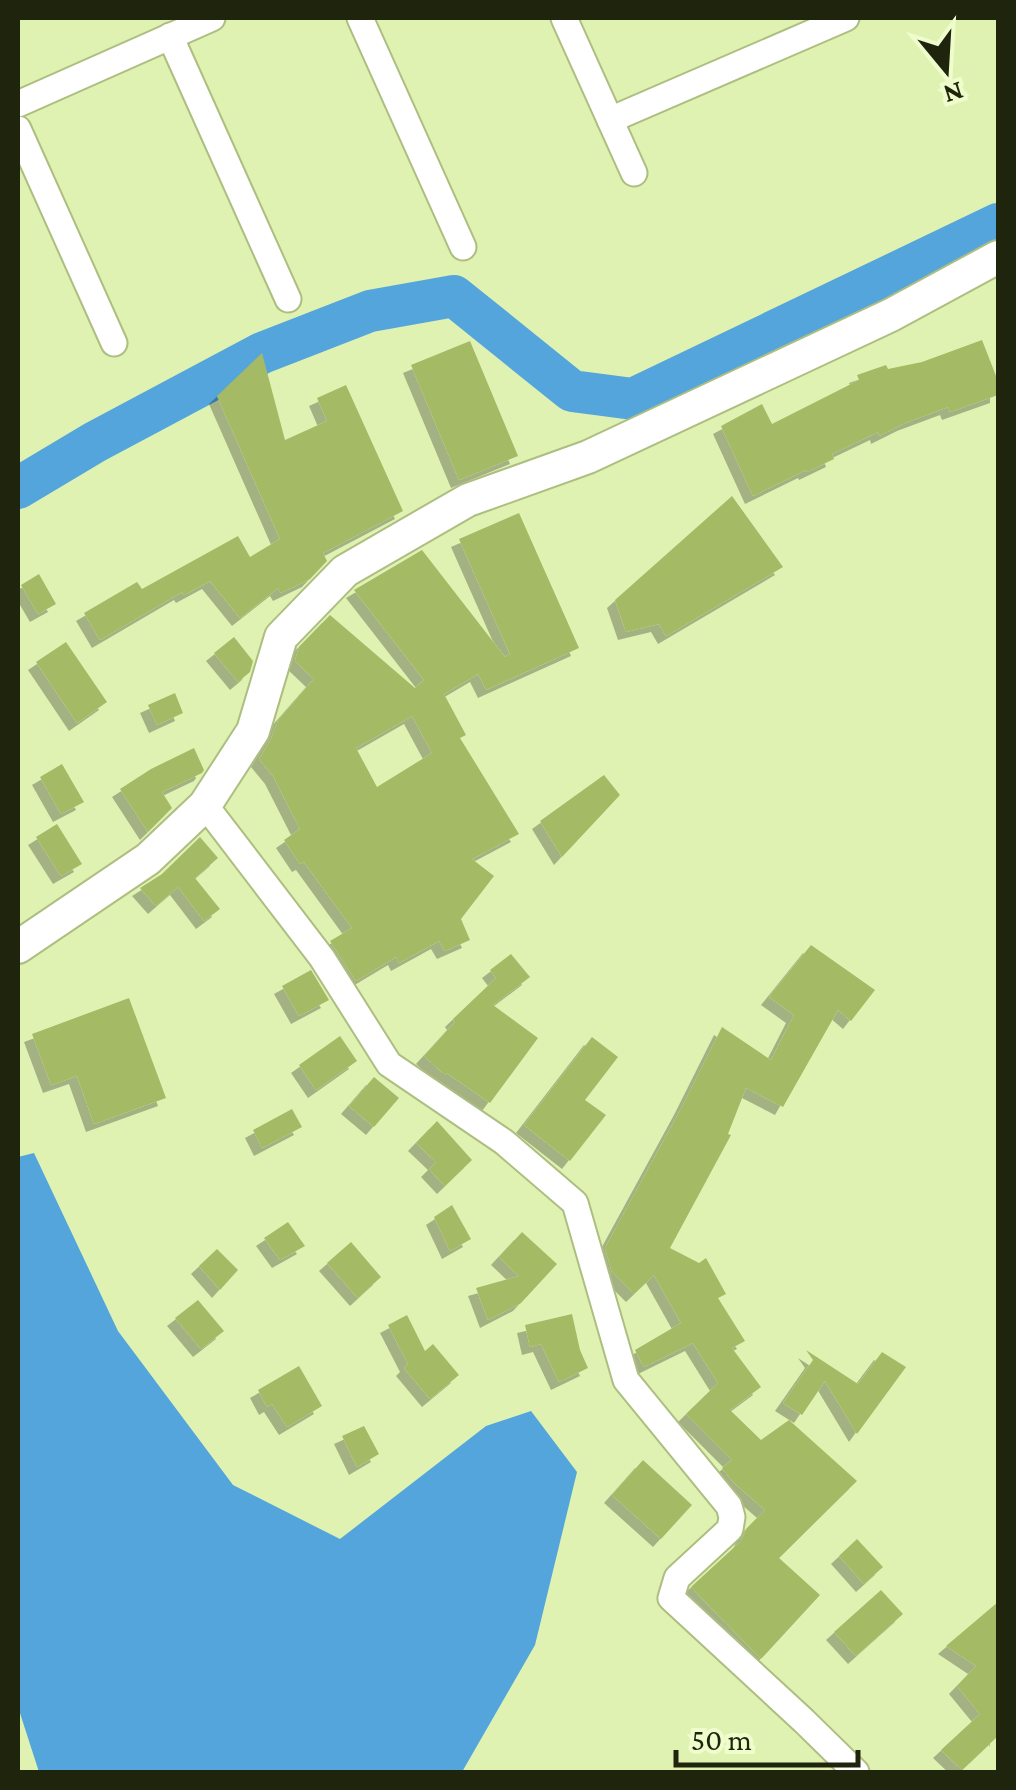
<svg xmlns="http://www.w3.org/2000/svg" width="1016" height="1790" font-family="'Crimson Pro',serif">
  <defs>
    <filter id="shadow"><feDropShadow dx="-8" dy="8" stdDeviation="0" flood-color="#0004"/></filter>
  </defs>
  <rect width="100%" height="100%" fill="#e0f2b2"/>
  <!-- water -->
  <path fill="#54a5dc" d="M34 1153 118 1331 233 1485 340 1539 486 1426 531 1411 577 1472 535 1645 462 1772H39L18 1707V1157Z"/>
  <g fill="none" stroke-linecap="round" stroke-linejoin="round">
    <!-- river -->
    <path stroke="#54a5dc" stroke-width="42" d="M18 488 95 442 262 353 370 311 454 296 572 391 633 399 998 224"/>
  </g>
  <!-- building -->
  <g fill="#a4ba65" fill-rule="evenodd" filter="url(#shadow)">
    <path d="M982 340 998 381V395L950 412 948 407 905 423 879 436 878 432 832 454 834 459 807 472 806 470 753 496 721 426 762 404 772 424 859 380 857 375 886 365 888 369 922 362Z"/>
    <path d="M470 341 518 456 459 480 411 365Z"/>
    <path d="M262 353 285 440 327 421 317 398 346 385 403 511 323 553 327 561 310 579 281 593 278 588 240 618 210 581 184 595 182 592 100 640 84 613 137 582 142 589 238 536 250 557 280 539 217 396Z"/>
    <path d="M732 496 783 567 666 636 659 624 626 632 615 600Z"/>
    <path d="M519 513 579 648 486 690 478 674 444 694 466 735 460 738 519 834 472 859 494 876 461 919 470 940 445 951 439 941 399 963 396 957 356 981 330 941 352 928 304 862 300 864 284 840 300 829 273 776 259 759 270 741 279 719 314 679 295 661 299 647 330 615 415 688 424 680 354 590 422 550 505 657 510 654 459 539ZM412 716 432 753 377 787 356 748Z"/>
    <path d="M39 574 56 604 38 614 21 585Z"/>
    <path d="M234 637 253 661 250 672 238 682 214 653Z"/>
    <path d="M66 642 107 702 77 723 36 662Z"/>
    <path d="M175 693 183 713 157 725 148 705Z"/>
    <path d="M194 748 204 770 202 773 162 792 172 808 148 832 120 789 151 769Z"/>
    <path d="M62 764 84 802 61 814 40 777Z"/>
    <path d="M604 775 620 795 562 857 540 821Z"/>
    <path d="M57 824 82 864 61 876 36 837Z"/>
    <path d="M200 837 218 858 195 878 220 909 204 921 178 887 156 906 140 888 162 874Z"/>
    <path d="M811 945 875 990 851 1021 838 1010 783 1107 746 1088 728 1134 731 1135 670 1248 699 1263 706 1258 726 1294 718 1298 745 1341 732 1348 761 1387 730 1410 761 1440 789 1420 857 1481 779 1558 820 1595 761 1659 691 1587 741 1541 747 1528 765 1510 733 1482 722 1468 732 1460 686 1414 718 1383 693 1343 644 1367 635 1350 681 1323 654 1275 634 1294 612 1272 605 1248 682 1107 722 1027 771 1060 794 1015 769 997Z"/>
    <path d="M511 954 530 977 493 1005 538 1038 490 1103 447 1073 445 1075 424 1056 455 1022 453 1019 496 978 490 970Z"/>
    <path d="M311 970 329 1000 299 1016 282 986Z"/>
    <path d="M129 998 166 1098 94 1124 77 1076 51 1085 32 1034Z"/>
    <path d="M340 1036 357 1061 316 1090 299 1065Z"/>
    <path d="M592 1037 618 1057 585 1100 606 1115 570 1161 524 1125Z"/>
    <path d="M374 1077 399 1098 374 1127 349 1106Z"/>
    <path d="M292 1109 302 1127 262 1148 253 1130Z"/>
    <path d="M437 1121 472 1160 445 1186 429 1169 436 1162 416 1143Z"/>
    <path d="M452 1205 471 1239 450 1251 434 1217Z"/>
    <path d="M288 1222 305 1246 280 1260 264 1238Z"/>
    <path d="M522 1232 557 1264 521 1303 488 1320 476 1288 519 1276 499 1257Z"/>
    <path d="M351 1242 381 1277 358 1298 327 1263Z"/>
    <path d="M217 1249 238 1270 220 1290 199 1266Z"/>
    <path d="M198 1300 224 1331 201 1349 175 1318Z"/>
    <path d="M572 1314 580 1350 588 1368 559 1382 541 1344 530 1347 525 1325Z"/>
    <path d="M407 1315 425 1351 433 1344 459 1375 430 1399 404 1368 408 1364 388 1325Z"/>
    <path d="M806 1350 858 1384 882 1352 906 1367 857 1434 825 1381 802 1415 783 1403 813 1360Z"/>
    <path d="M299 1366 322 1406 287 1427 272 1404 267 1407 258 1390Z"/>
    <path d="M364 1426 379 1454 357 1467 342 1436Z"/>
    <path d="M643 1460 692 1505 661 1539 612 1495Z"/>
    <path d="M857 1539 883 1567 864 1584 839 1556Z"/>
    <path d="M881 1590 903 1614 856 1656 834 1632Z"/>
    <path d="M998 1602V1739L997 1737 962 1770 941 1750 980 1714 957 1686 976 1666 946 1646Z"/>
  </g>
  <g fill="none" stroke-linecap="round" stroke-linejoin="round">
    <!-- minor casing -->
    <g stroke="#adbe80" stroke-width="29">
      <g id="minor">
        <path d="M360 18 463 247"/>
        <path d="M564 18 634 173"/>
        <path d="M170 36 288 299"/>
        <path d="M18 104 212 18"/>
        <path d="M610 120 846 18"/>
        <path d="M18 129 114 343"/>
        <path d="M205 805 322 958 389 1064 504 1142 575 1203 626 1380 729 1506 732 1517 730 1529 677 1578 671 1598 804 1721 856 1772"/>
      </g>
    </g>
    <!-- tertiary casing -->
    <g stroke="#adbe80" stroke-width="36">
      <path id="tertiary" d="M18 947 148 859 205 805 253 731 281 637 345 571 468 500 588 457 891 315 998 257"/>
    </g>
    <!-- minor -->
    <use href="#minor" stroke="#fff" stroke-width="25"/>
    <!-- tertiary -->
    <use href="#tertiary" stroke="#fff" stroke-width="32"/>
  </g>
  <!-- border -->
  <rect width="1016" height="1790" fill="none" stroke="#1e250c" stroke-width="40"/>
  <!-- north arrow -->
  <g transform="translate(946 70) rotate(162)" stroke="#eefdcb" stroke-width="8" paint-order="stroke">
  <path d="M0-8L18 38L0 25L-18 38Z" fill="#1e250c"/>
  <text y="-15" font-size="28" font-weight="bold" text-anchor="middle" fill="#1e250c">N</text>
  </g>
  <!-- scale -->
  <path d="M676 1750v15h182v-15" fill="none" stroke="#1e250c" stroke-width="5"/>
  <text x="691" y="1750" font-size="30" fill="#1e250c" stroke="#eefdcb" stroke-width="8" paint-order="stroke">50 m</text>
</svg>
